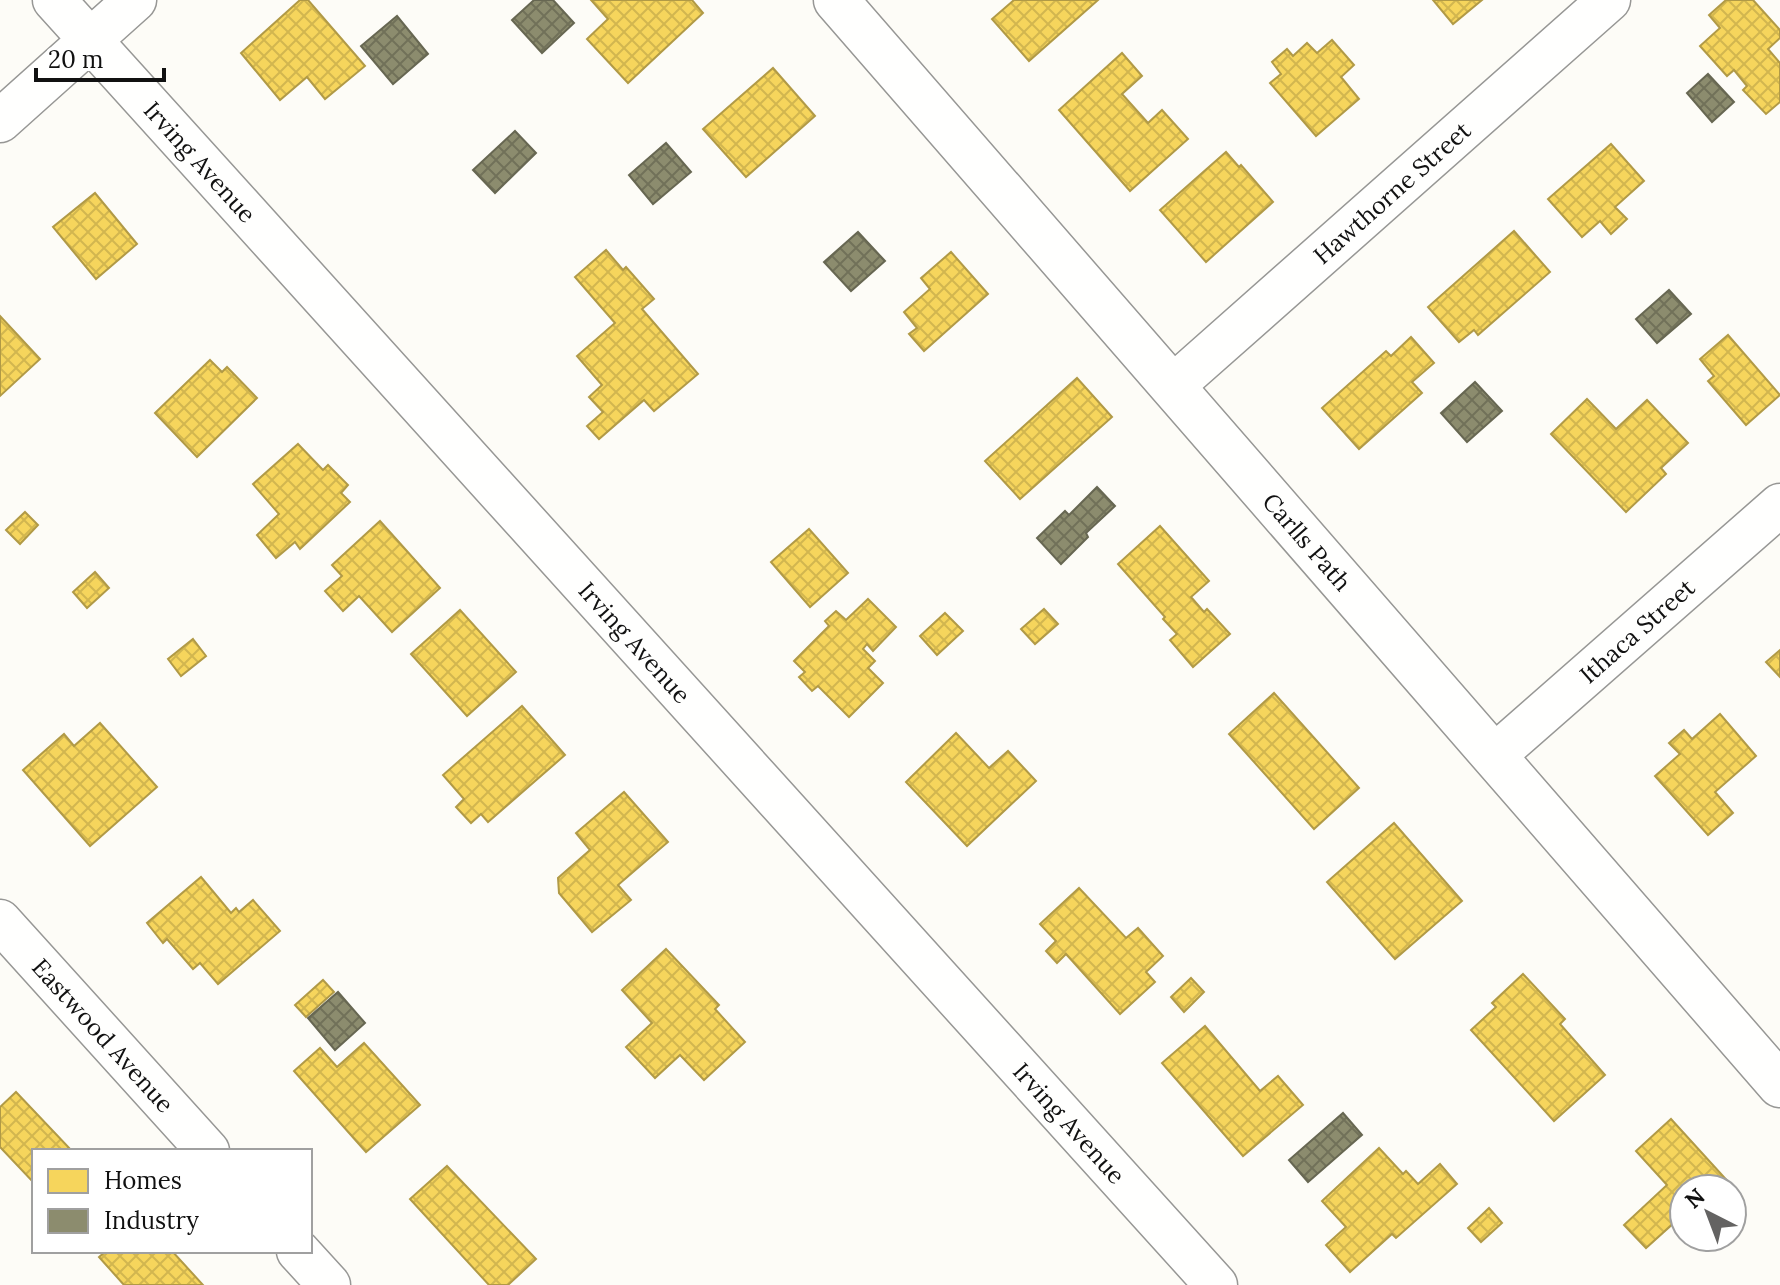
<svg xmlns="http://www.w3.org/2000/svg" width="1780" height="1285" font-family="Lora,serif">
  <defs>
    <pattern id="homes-cross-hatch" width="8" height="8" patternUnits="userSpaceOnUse" patternTransform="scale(2)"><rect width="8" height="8" fill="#f6d55c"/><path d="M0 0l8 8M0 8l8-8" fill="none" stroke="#d2b64f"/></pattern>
    <pattern id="industry-cross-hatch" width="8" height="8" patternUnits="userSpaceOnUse" patternTransform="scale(2)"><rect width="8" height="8" fill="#8c8c6e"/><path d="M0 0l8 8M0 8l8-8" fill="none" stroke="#717159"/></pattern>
  </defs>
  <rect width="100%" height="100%" fill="#fdfcf7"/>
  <!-- homes -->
  <g fill="url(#homes-cross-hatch)" stroke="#b19a46" stroke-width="2">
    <path d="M300 0H308L365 66 325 99 307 77 280 100 241 53Z"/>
    <path d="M591 0H692L703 13 628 83 587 39 608 19Z"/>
    <path d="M1014 0H1098L1029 61 992 19Z"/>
    <path d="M1433 0H1482L1453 24Z"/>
    <path d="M1726 0H1753L1780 30V38L1768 49 1780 63V102L1766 114 1743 90 1747 86 1734 70 1727 76 1700 46 1720 28 1709 15Z"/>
    <path d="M1332 40 1354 65 1341 77 1359 99 1316 136 1270 83 1281 74 1272 62 1287 49 1293 56 1307 43 1317 53Z"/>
    <path d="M1122 53 1142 76 1122 94 1148 123 1162 110 1188 139 1130 191 1059 110Z"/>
    <path d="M773 68 815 116 746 177 703 129Z"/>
    <path d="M1611 144 1644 181 1615 207 1627 219 1611 234 1600 221 1582 237 1548 199Z"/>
    <path d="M1226 152 1239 167 1241 165 1273 202 1206 262 1160 210Z"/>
    <path d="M95 193 137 244 96 279 53 227Z"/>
    <path d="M1514 231 1550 272 1478 335 1474 330 1459 342 1428 307Z"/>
    <path d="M606 250 623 270 626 267 654 299 642 309 698 374 654 411 644 400 599 439 587 426 603 412 589 397 602 385 577 356 615 323 575 277Z"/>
    <path d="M951 252 988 294 924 351 909 334 917 328 904 312 930 289 921 278Z"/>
    <path d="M0 316 40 359 0 396Z"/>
    <path d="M1728 335 1780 395 1746 425 1708 381 1714 376 1700 359Z"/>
    <path d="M1411 337 1434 363 1412 382 1422 393 1359 449 1322 408 1386 351 1391 356Z"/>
    <path d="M210 360 222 372 227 367 257 398 197 457 155 413Z"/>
    <path d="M1077 378 1112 417 1020 499 985 461Z"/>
    <path d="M1587 399 1616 429 1647 400 1688 443 1661 468 1666 474 1626 512 1551 434Z"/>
    <path d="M298 444 323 470 328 465 348 485 341 493 350 502 300 549 295 542 276 558 257 535 279 514 253 484Z"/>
    <path d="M25 512 38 525 20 544 6 530Z"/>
    <path d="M380 521 440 588 392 632 359 596 343 611 325 591 342 576 332 565Z"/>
    <path d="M1160 526 1209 581 1191 597 1204 612 1207 609 1230 634 1193 667 1170 640 1177 634 1163 619 1165 617 1118 564Z"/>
    <path d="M809 529 848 573 810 607 771 562Z"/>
    <path d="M95 572 109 588 87 608 73 592Z"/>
    <path d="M868 599 896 627 873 651 867 644 863 649 875 661 868 668 883 683 849 717 818 686 812 691 799 677 805 672 794 661 829 626 825 621 836 611 846 620Z"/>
    <path d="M1044 609 1058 624 1035 644 1021 629Z"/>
    <path d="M460 610 516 672 467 716 411 654Z"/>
    <path d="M945 613 963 631 937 655 920 636Z"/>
    <path d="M193 639 206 656 181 676 168 659Z"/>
    <path d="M1780 650V677L1766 662Z"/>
    <path d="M1274 693 1359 788 1314 829 1229 734Z"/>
    <path d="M522 706 565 755 488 822 481 814 471 823 456 807 464 799 443 775Z"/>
    <path d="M1720 714 1756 756 1715 792 1733 813 1708 835 1655 776 1680 754 1669 743 1684 730 1692 739Z"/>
    <path d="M100 723 157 787 90 846 23 770 64 734 74 746Z"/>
    <path d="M956 733 989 768 1008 751 1036 781 967 846 906 782Z"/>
    <path d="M624 792 668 842 618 885 631 900 592 932 559 893 558 878 590 850 576 833Z"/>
    <path d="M1394 823 1462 901 1395 959 1327 882Z"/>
    <path d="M201 877 231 913 236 908 239 912 253 900 280 931 218 984 200 963 193 969 167 939 163 943 147 923Z"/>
    <path d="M1079 888 1126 938 1138 928 1163 956 1146 972 1155 982 1120 1014 1066 954 1057 963 1046 951 1056 941 1040 924Z"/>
    <path d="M666 949 719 1005 715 1009 745 1042 704 1080 680 1055 655 1078 626 1047 652 1023 622 990Z"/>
    <path d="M1523 974 1565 1019 1560 1024 1605 1075 1554 1121 1471 1030 1496 1007 1492 1003Z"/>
    <path d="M1191 978 1204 992 1184 1012 1171 997Z"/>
    <path d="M323 980 334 992 306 1017 295 1005Z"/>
    <path d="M1205 1026 1260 1091 1278 1076 1303 1105 1243 1156 1162 1063Z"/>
    <path d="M364 1043 420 1105 366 1152 294 1071 320 1048 337 1067Z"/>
    <path d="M16 1092 72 1151H34V1183L0 1147V1107Z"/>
    <path d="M1671 1119 1742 1197 1732 1206V1189H1684V1231L1675 1222 1646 1248 1624 1225 1667 1185 1636 1151Z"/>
    <path d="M1379 1148 1403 1174 1406 1171 1418 1184 1440 1164 1457 1184 1396 1238 1392 1234 1350 1272 1326 1245 1346 1227 1322 1201Z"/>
    <path d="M447 1166 536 1259 508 1285H489L410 1199Z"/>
    <path d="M1489 1208 1502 1223 1481 1242 1468 1228Z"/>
    <path d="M106 1251H172L203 1285H124L99 1257Z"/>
  </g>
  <!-- industry -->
  <g fill="url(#industry-cross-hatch)" stroke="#676752" stroke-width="2">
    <path d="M534 0H553L574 23 542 53 512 20Z"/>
    <path d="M397 16 428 54 393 84 361 46Z"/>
    <path d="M1708 74 1734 102 1712 122 1687 93Z"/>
    <path d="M515 131 536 153 495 193 473 170Z"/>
    <path d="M666 143 691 172 653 204 629 175Z"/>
    <path d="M858 232 885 261 851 291 824 262Z"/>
    <path d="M1669 290 1691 314 1657 343 1636 319Z"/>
    <path d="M1475 382 1502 411 1467 442 1441 413Z"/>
    <path d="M1097 487 1115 506 1086 533 1088 537 1061 564 1037 538 1065 511 1069 515Z"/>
    <path d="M338 992 365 1023 335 1050 308 1018Z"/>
    <path d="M1343 1113 1362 1135 1308 1182 1289 1160Z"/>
  </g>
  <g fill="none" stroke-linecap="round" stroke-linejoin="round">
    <!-- minor casing -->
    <g stroke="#979795" stroke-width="45">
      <g id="minor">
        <path id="s1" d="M54 0 1216 1285"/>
        <path d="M0 121 135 0"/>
        <path id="s2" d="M1173 386 1609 0"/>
        <path id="s3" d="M1494 756 1780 505"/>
        <path id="s4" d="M0 921 208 1151"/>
        <path d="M298 1251 329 1285"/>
      </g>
    </g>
    <!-- tertiary casing -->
    <g stroke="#979795" stroke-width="47">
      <g id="tertiary">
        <path id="s5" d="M836 0 1780 1085"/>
      </g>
    </g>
    <!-- minor -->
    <use href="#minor" stroke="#fffffe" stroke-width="42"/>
    <!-- tertiary -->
    <use href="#tertiary" stroke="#fffffe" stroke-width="44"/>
  </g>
  <g text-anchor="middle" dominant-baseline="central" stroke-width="8" stroke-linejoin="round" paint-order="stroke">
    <!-- street labels -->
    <g font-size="24" fill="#111" stroke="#fff">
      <text stroke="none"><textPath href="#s1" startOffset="218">Irving Avenue</textPath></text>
      <text stroke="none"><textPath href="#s2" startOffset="292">Hawthorne Street</textPath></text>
      <text stroke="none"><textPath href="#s5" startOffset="718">Carlls Path</textPath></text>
      <text stroke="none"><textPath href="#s3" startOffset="190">Ithaca Street</textPath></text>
      <text stroke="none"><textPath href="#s1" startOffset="866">Irving Avenue</textPath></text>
      <text stroke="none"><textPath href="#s4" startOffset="154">Eastwood Avenue</textPath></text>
      <text stroke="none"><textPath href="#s1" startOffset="1514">Irving Avenue</textPath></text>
    </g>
  </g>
  <!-- legend -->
  <rect x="32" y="1149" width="280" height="104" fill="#ffffff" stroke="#a0a0a0" stroke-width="2"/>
  <rect x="48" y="1169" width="40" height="24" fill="#f6d55c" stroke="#a0a0a0" stroke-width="2"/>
  <text x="104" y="1189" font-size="24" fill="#111111">Homes</text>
  <rect x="48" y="1209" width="40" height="24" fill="#8c8c6e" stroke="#a0a0a0" stroke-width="2"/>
  <text x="104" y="1229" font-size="24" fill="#111111">Industry</text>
  <!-- north arrow -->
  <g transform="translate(1708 1213) rotate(318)"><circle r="38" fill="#ffffff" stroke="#a0a0a0" stroke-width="2"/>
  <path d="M0-6L14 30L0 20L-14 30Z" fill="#646362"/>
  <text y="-12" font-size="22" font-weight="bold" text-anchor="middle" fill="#111111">N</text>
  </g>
  <!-- scale -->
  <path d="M36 68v12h128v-12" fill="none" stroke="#111111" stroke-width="4"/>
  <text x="48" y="68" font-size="24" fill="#111111" stroke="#ffffff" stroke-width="6" paint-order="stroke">20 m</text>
</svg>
